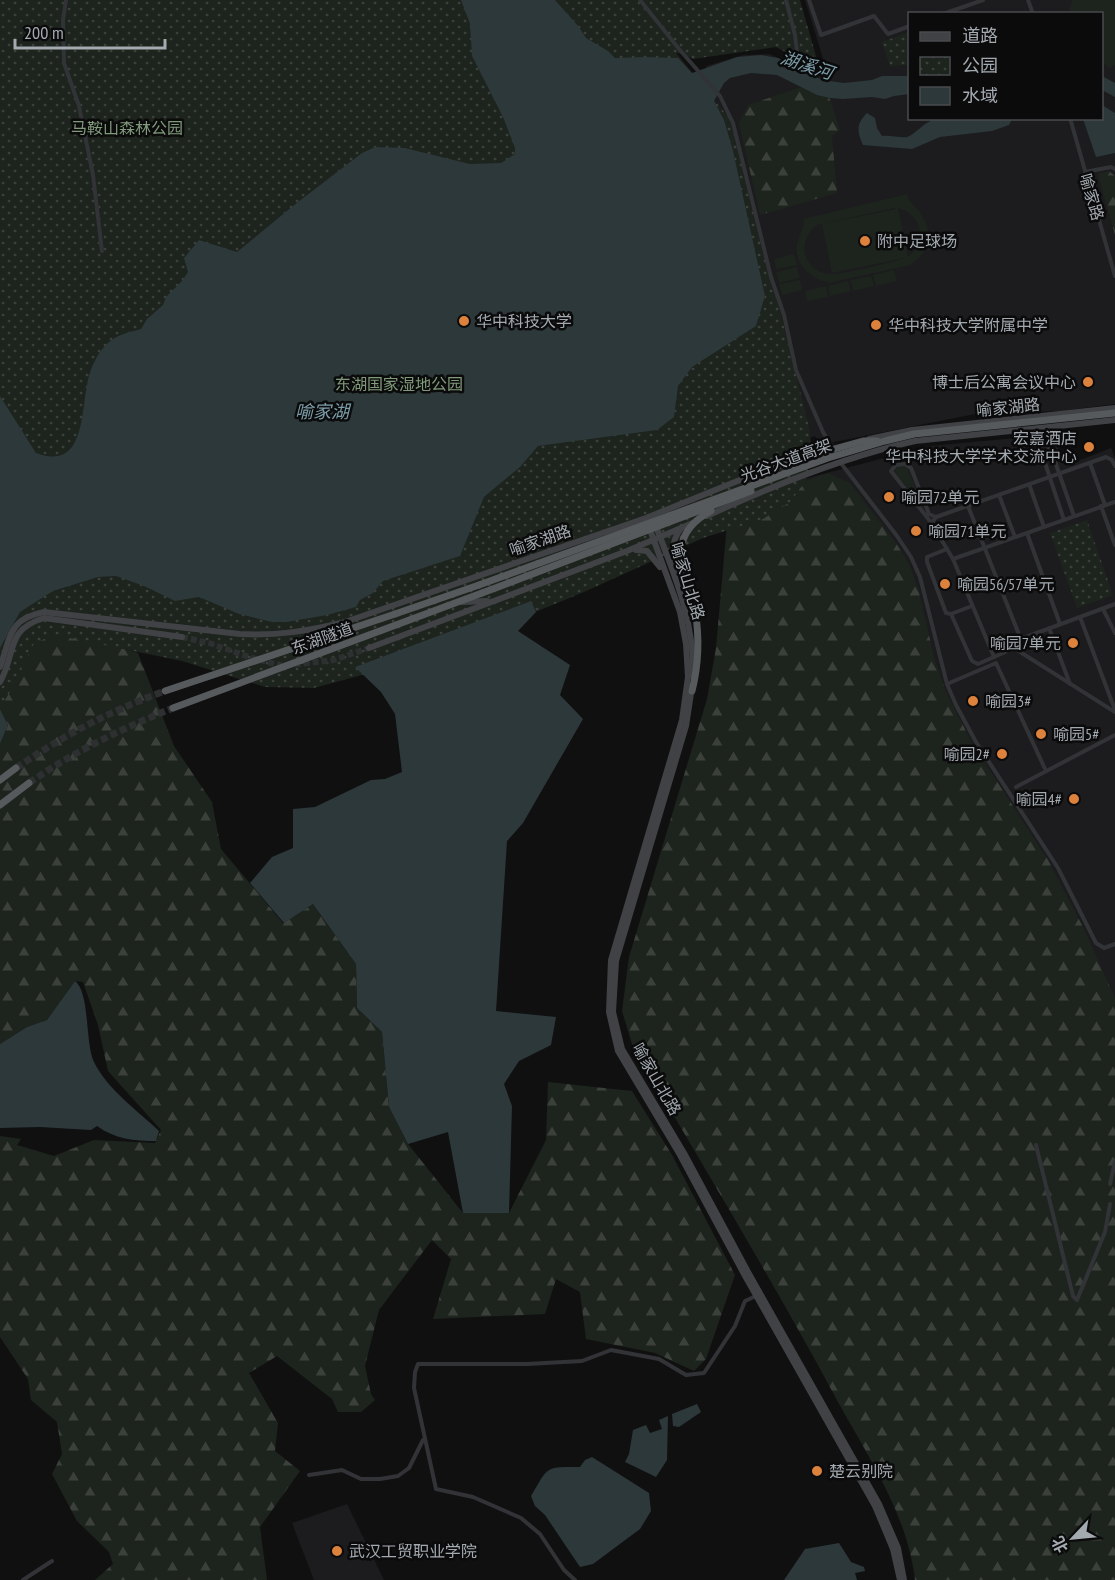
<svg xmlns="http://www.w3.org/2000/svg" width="1115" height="1580" font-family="'PT Sans Narrow','Noto Sans SC',sans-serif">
  <defs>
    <pattern id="forest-firs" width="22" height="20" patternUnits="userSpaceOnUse" patternTransform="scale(1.5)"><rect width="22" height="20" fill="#1d231d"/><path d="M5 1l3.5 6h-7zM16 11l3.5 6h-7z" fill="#3b403b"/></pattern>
    <pattern id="park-dots" width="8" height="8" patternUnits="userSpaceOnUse" patternTransform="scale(1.5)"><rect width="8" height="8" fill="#1d231d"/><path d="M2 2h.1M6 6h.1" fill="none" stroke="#3b403b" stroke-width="1.8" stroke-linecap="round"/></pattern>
  </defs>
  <rect width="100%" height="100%" fill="#101011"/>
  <!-- built -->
  <g fill="#1c1c1e" fill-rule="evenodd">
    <path d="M805 0H1115V404L1060 411 975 414 819 445 815 436 674 490 679 57 709 93 706 66 743 55 769 54 818 75 829 78ZM910 14H1102V118H910Z"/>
    <path d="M1048 435 1070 464 1111 448 1115 458V1580L796 481 930 446Z"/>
    <path d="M347 1504 384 1580H314L292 1523Z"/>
  </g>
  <!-- grass -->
  <g fill="#1d231d" fill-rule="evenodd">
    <path d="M1072 0H1115V65L1109 68 1102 62V14L1069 13Z"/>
    <path d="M907 194C910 204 916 206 921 214 934 232 929 254 910 265L829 283C808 277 790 261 799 237 801 230 805 227 803 219ZM894 208 896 209 822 224 832 273 905 258C891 263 840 275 828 274 817 273 808 264 805 254 803 242 808 232 817 225ZM898 208C922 214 928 242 908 257Z"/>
    <path d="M794 254 797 265 776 269 774 259Z"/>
    <path d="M797 267 800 278 779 283 776 272Z"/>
    <path d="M894 270 897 281 876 286 873 275Z"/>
    <path d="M871 276 874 286 853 291 851 280Z"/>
    <path d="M800 280 802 290 782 295 779 284Z"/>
    <path d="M848 281 851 291 830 296 828 286Z"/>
    <path d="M826 286 828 297 807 301 805 291Z"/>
    <path d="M898 467H907L925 511 894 471Z"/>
  </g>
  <!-- forest -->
  <g fill="url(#forest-firs)">
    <path d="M808 85 830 99 840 130 832 136 837 193 760 215 739 123 748 105Z"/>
    <path d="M1109 171 1115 176V235L1098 174Z"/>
    <path d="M828 473 850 483 896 543 909 564 918 588 935 661 946 692 972 743 1048 860 1083 927 1115 998V1580H915C908 1516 869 1458 838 1402 773 1281 701 1163 632 1044L622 1011 629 957 707 699 716 648 727 524 742 504Z"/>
    <path d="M47 626 138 653 174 746 212 802 221 849 283 923 313 904 356 964 357 1008 382 1032 389 1107 408 1144 463 1213H509L546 1140 548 1082 632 1091 672 1155 735 1275 706 1359 694 1371 655 1353 586 1339 580 1292 556 1279 545 1314 433 1319 451 1259 432 1240 379 1310 365 1366 371 1394 375 1400 361 1412H338L332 1399 277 1356 249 1373 278 1423 275 1451 300 1471 260 1527 267 1580H95L113 1564 109 1552 77 1521 52 1474 62 1454 57 1422 31 1400 28 1379 0 1337V1136L21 1139 17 1145 54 1156 94 1140 155 1143 161 1130 108 1071 98 1025 83 982 75 981 47 1020 27 1027 0 1044V744L8 725 0 709V701L29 635Z"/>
  </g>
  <!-- park -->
  <g fill="url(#park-dots)">
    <path d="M0 0H800L820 70 776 47 693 59 683 54 676 53 733 123 808 423 812 449 806 481 790 502 763 519 703 538 584 592 421 659 314 688 265 687 182 661 55 635 34 643 16 681 0 709Z"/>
    <path d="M909 32V65L890 66 882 42Z"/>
    <path d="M1087 520 1113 595 1077 608 1050 533Z"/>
  </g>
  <!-- water -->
  <g fill="#2d383a">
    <path d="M461 0H555L579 27 586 38 608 51 615 58 645 57 678 58 692 73 737 57 761 55 778 58 822 80 844 83 872 80 882 76H909V94L894 96 885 99 872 97 843 99 830 98 817 95 777 75 751 73 730 78 724 83 714 101 724 120 733 151 765 296 756 326 692 367 678 386 674 417 657 430 538 446 520 467 484 497 460 556 383 581 373 593 360 600 356 607 327 615 287 622H272L239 614 199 597 175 601 144 586 116 576 98 577 53 591 20 612 0 648V396L36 453C84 471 81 415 87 385 89 372 95 357 104 347 114 335 127 333 141 329L147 319 163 305 166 297 182 281 188 272 184 258 199 240 237 252 298 202 362 153 375 147 405 148 470 164 501 163 515 154V148L503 117 472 56 470 24Z"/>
    <path d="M1102 76 1115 83V97L1102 90Z"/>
    <path d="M1102 105 1115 113V153L1096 157 1083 119 1102 118Z"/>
    <path d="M867 113 875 118 877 128 882 136C890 135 900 138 907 137 915 135 923 122 936 119H1012L1009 125 992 131 940 137 912 149 863 145C857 131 856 124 867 113Z"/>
    <path d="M531 601 536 612 518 631 570 665 560 695 583 719 523 823 507 841 496 1011 556 1017 551 1045 519 1061 504 1084 512 1106 509 1213H463L448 1132 408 1144 389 1107 382 1032 357 1008 356 964 313 904 284 923 250 883 272 857 293 848V809L315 807 371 780 385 779 402 772 395 714 381 692 355 667Z"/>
    <path d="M0 709 8 725 0 744Z"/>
    <path d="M75 981C90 992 85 1044 94 1062 107 1089 137 1110 159 1131L156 1141C134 1141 115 1139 97 1126L91 1130 40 1127 0 1128V1044L27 1027 47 1020Z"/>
    <path d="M697 1404 701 1412 679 1427 673 1426 672 1414Z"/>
    <path d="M668 1416 667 1460 656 1477 625 1462 629 1454 633 1430 646 1425 650 1433 662 1429 659 1420Z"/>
    <path d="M592 1457 649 1493 651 1511 640 1529 593 1564 580 1567 545 1515 535 1506 531 1496C549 1466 544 1467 580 1467L585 1460Z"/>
    <path d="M839 1543 851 1562 864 1567 865 1571 855 1573 857 1580H784L805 1549Z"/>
  </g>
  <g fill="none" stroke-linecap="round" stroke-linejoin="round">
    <!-- secondary-tunnel -->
    <path stroke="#2d2f31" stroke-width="6" stroke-dasharray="6 3" stroke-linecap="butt" d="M182 637 209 643 249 657 282 666 334 660 369 648"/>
    <!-- trunk-tunnel -->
    <g stroke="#2d2f31" stroke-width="7" stroke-dasharray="7 3.5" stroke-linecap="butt">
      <path d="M16 768C66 734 108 712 165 691"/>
      <path d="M29 783C75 751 121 729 173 708"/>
    </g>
    <!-- minor -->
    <g stroke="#313336" stroke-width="4">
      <path d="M66 0 63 20 64 63 79 106 93 175 102 251"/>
      <path d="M640 0 679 49 720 96 733 123 771 277 784 315 796 370 823 432 834 450"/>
      <path d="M786 0 795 35 798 60"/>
      <path d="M809 0 821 35 874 16 888 34 910 26"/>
      <path d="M1028 0 1033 14"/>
      <path d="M943 14 983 0"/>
      <path d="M1070 118 1115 276"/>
      <path d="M1085 172 1111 167 1115 169"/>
      <path d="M1041 428 1043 441"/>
      <path d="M840 462 897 536 911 557 920 577 947 684 956 705 976 742 1058 868 1096 943 1104 948 1115 944"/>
      <path d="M1090 463 1105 505"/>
      <path d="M1029 484 1044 527"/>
      <path d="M999 495 1015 537"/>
      <path d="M968 506 1020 637H1026L1115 604"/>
      <path d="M1101 506 1115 545"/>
      <path d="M1064 520 1042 454 1043 441 1051 450 1074 516"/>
      <path d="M933 525 891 471 896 465 905 464 911 468 929 514 936 517"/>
      <path d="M1027 533 1060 624"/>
      <path d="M947 549 927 557V562L946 613 951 614 972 661 978 664 1010 650H1017L1115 712"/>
      <path d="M953 559 1115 502"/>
      <path d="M1103 609 1115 633"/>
      <path d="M951 614 972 606"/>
      <path d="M1080 617 1115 710"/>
      <path d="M1049 628 1070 684"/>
      <path d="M1017 650 1020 637"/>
      <path d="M994 657 953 559 933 526V521L936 517 1106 457 1112 460 1115 466"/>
      <path d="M947 684 996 663 1046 771"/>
      <path d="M1016 787 1115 735"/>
      <path d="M1036 1145 1073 1296 1077 1300 1105 1232 1110 1204"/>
      <path d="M1110 1184 1115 1162"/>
      <path d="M309 1475 342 1470 361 1479H380L398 1476 409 1468 423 1440"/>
      <path d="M23 1580 52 1561"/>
      <path d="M575 1580 564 1570 540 1534 521 1518 473 1497 436 1489 414 1388 415 1372 418 1364H527L582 1361 611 1350 659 1359 686 1375 704 1373 735 1326 745 1301 756 1296"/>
    </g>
    <!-- secondary -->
    <g stroke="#404245" stroke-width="6">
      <path d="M869 439 912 430 1115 408"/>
      <path d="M707 516C774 485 844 457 915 441L1115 420"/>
      <path d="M655 524C674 573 695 623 693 676"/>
      <path d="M649 527 680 612 686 644 688 677 682 720 611 960 609 1012 618 1051 680 1155 744 1274 875 1506 893 1549 900 1580"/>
      <path d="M636 550 647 551 660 567"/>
      <path d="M679 577C675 561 668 545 680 530"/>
      <path d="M462 602 487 601"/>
      <path d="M369 648 627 551 695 522"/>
      <path d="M0 667C11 637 8 619 44 612L240 634C277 636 309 631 345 622L646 518 767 469"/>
      <path d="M0 682C17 652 5 630 44 618L182 637"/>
      <path d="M692 687 686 726 616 961 613 1012 622 1049 684 1153 748 1272 879 1504 898 1548 904 1580"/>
    </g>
    <!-- trunk -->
    <g stroke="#565a5d" stroke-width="7">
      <path d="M763 471 791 461"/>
      <path d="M395 614 479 585"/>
      <path d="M692 691C699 663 700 639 695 610"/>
      <path d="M173 708 482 593"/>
      <path d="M0 780 16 768"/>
      <path d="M0 805 29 783"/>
    </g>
    <!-- trunk-bridge -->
    <g stroke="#565a5d" stroke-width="7">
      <path d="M791 461 863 441H877"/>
      <path d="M479 585 828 458 885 441 914 434 1115 413"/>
      <path d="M482 593 751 491"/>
      <path d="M695 610C684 570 664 536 711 511"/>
      <path d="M165 691 395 614"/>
    </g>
  </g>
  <!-- markers -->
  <g fill="#dd823c" stroke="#0b0b0c" stroke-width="2">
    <circle cx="865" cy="241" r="6"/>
    <circle cx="464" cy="321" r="6"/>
    <circle cx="876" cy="325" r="6"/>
    <circle cx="1088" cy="382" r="6"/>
    <circle cx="1089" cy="447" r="6"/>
    <circle cx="889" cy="497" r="6"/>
    <circle cx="916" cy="531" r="6"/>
    <circle cx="945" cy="584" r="6"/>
    <circle cx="1073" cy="643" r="6"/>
    <circle cx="973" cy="701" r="6"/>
    <circle cx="1041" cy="734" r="6"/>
    <circle cx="1002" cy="754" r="6"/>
    <circle cx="1074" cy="799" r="6"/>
    <circle cx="817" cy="1471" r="6"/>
    <circle cx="337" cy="1551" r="6"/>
  </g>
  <g text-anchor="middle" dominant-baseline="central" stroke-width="5" stroke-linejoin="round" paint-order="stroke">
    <!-- park labels -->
    <g font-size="16" fill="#809a7b" stroke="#0b0b0c">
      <text x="127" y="128">马鞍山森林公园</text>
      <text x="399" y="384">东湖国家湿地公园</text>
    </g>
    <!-- street labels -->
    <g font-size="16" fill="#a3aab0" stroke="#0b0b0c">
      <text transform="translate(1092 197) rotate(74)">喻家路</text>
      <text transform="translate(1008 407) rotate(-6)">喻家湖路</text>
      <text transform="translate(786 460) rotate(-20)">光谷大道高架</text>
      <text transform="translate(540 540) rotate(-19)">喻家湖路</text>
      <text transform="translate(688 581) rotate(73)">喻家山北路</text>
      <text transform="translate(322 638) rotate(-20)">东湖隧道</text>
      <text transform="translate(657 1079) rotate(60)">喻家山北路</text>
    </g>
    <!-- poi labels -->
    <g font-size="16" fill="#a3aab0" stroke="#0b0b0c" text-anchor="start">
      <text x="877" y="241">附中足球场</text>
      <text x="476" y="321">华中科技大学</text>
      <text x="888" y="325">华中科技大学附属中学</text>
      <text x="1076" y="382" text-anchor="end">博士后公寓会议中心</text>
      <text x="1077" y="438" text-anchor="end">宏嘉酒店<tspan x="1077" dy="18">华中科技大学学术交流中心</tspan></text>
      <text x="901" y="497">喻园72单元</text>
      <text x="928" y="531">喻园71单元</text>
      <text x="957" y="584">喻园56/57单元</text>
      <text x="1061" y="643" text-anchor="end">喻园7单元</text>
      <text x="985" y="701">喻园3#</text>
      <text x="1053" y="734">喻园5#</text>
      <text x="990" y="754" text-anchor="end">喻园2#</text>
      <text x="1062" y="799" text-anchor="end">喻园4#</text>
      <text x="829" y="1471">楚云别院</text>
      <text x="349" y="1551">武汉工贸职业学院</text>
    </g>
    <!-- water labels -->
    <g font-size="18" font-style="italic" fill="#7c9ea9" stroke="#0b0b0c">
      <text transform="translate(807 65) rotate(18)">湖溪河</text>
      <text x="322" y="411">喻家湖</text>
    </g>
  </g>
  <!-- legend -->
  <rect x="908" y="12" width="195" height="108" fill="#0b0b0c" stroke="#484b4e" stroke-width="1.5"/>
  <rect x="920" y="32" width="30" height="9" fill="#404245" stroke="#484b4e" stroke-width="1.5"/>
  <text x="962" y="42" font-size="18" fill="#a3aab0">道路</text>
  <rect x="920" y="57" width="30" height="18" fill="url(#park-dots)" stroke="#484b4e" stroke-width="1.5"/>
  <text x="962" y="72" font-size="18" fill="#a3aab0">公园</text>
  <rect x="920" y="87" width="30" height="18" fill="#2d383a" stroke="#484b4e" stroke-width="1.5"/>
  <text x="962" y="102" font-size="18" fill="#a3aab0">水域</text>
  <!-- north arrow -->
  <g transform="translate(1073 1538) rotate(244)" stroke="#0b0b0c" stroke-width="4.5" paint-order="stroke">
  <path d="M0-4.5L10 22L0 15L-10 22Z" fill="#a3aab0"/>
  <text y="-9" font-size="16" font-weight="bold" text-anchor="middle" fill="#a3aab0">北</text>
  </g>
  <!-- scale -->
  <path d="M15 39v9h150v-9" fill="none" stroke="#a3aab0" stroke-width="3"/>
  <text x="24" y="39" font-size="18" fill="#a3aab0" stroke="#0b0b0c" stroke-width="4.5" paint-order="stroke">200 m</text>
</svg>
